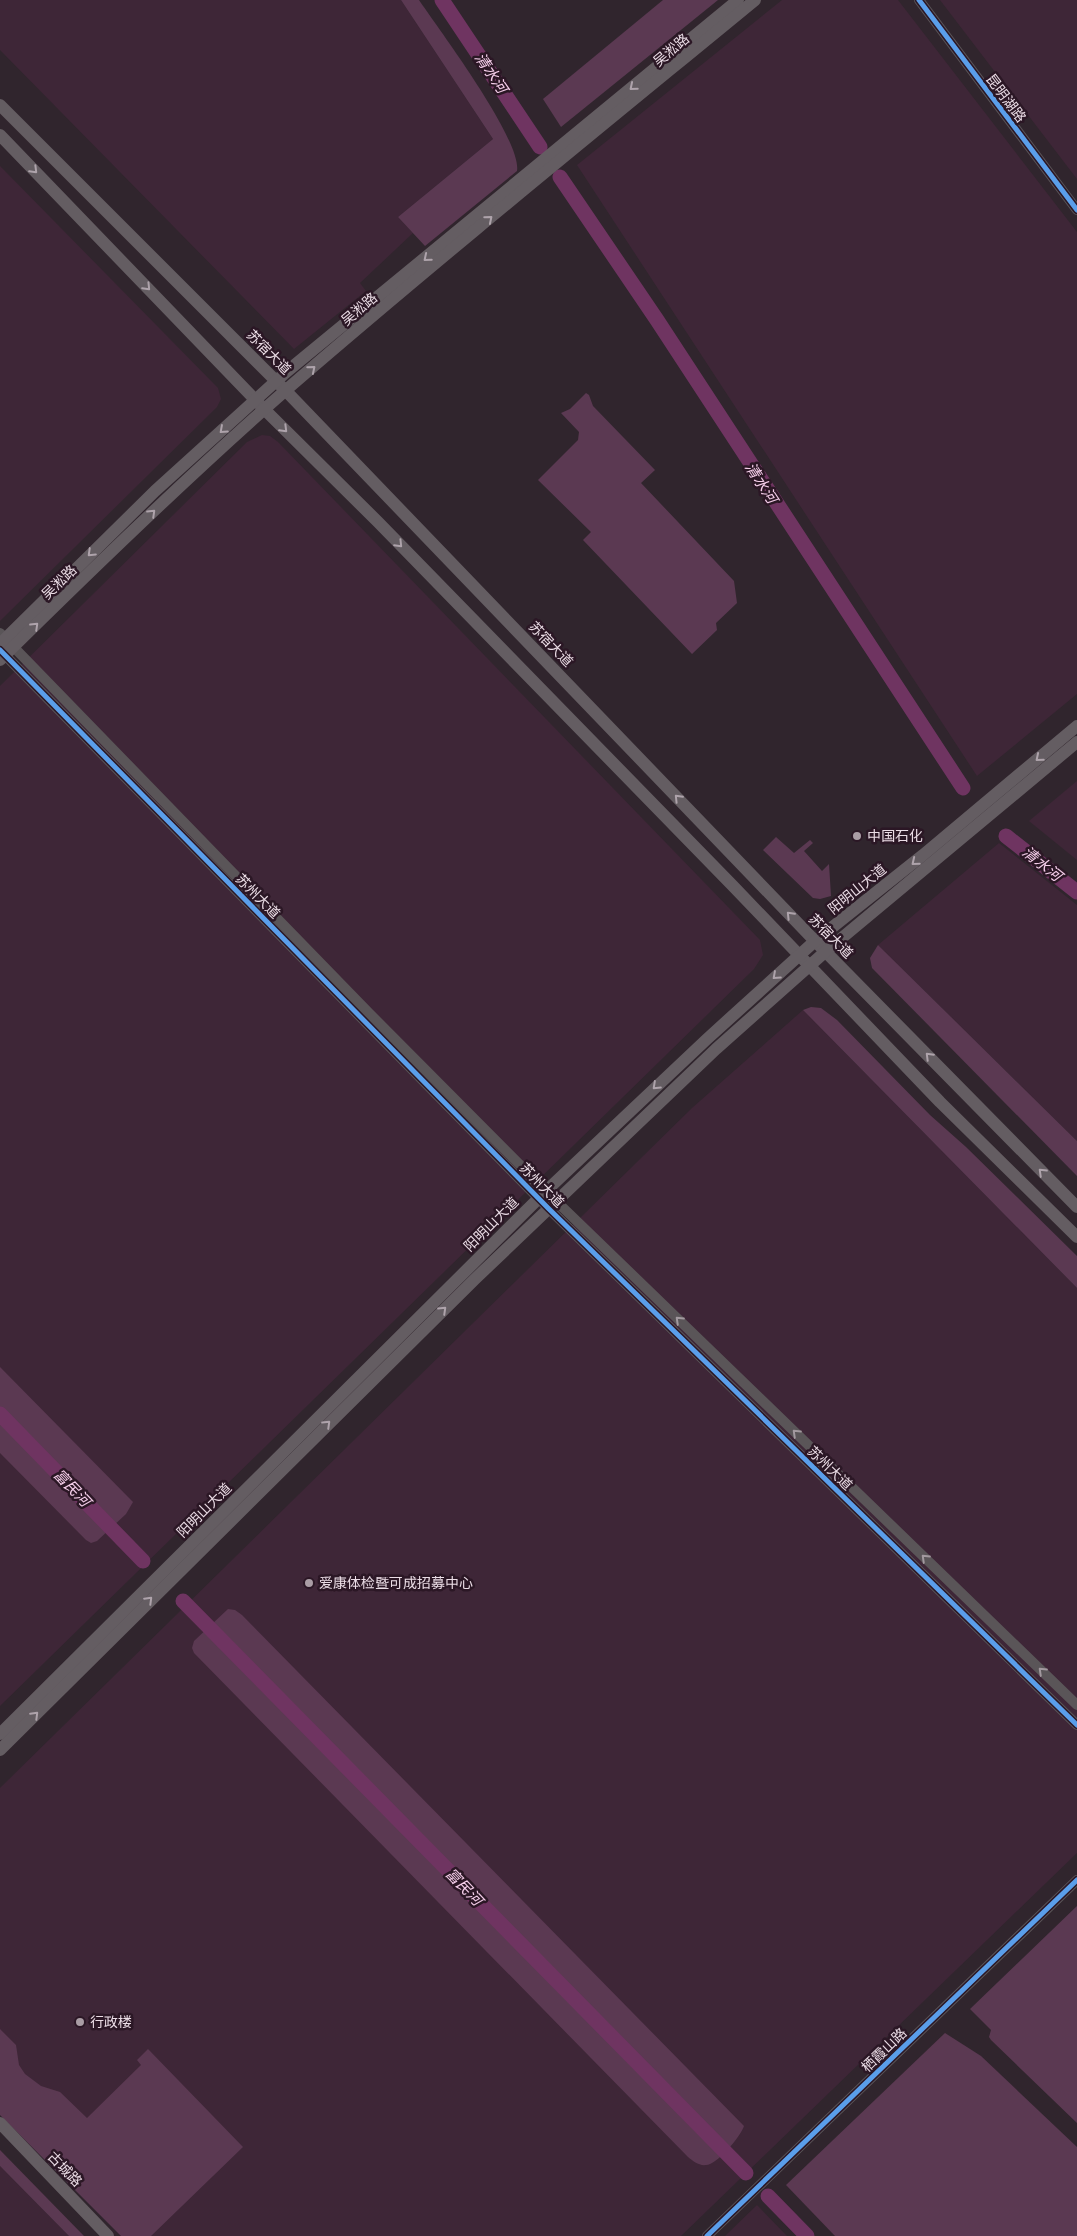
<svg xmlns="http://www.w3.org/2000/svg" width="1077" height="2236" font-family="'Work Sans','Noto Sans SC',sans-serif">
  <rect width="100%" height="100%" fill="#30252d"/>
  <!-- built -->
  <g fill="#3e2637">
    <path d="M0 0H401L493 139 398 217 413 233 360 283 366 291 294 349 0 50Z"/>
    <path d="M782 0H898L1077 232V694L977 776 577 165Z"/>
    <path d="M940 0H1077V179Z"/>
    <path d="M0 166 218 388 221 399 217 407 0 621Z"/>
    <path d="M262 435 270 436 278 442 760 940 763 955 754 969 0 1706V686L247 442Z"/>
    <path d="M1077 781V860L1029 821Z"/>
    <path d="M999 843 1077 905V1141L878 945Z"/>
    <path d="M803 1010 1077 1288V1853L681 2236H126L0 2106V1788L692 1108Z"/>
    <path d="M0 2166 69 2236H0Z"/>
    <path d="M757 2205 787 2236H725Z"/>
  </g>
  <!-- green -->
  <g fill="#5b3952">
    <path d="M401 0H419C440 31 522 140 517 171L425 246 398 217 493 139Z"/>
    <path d="M663 0H718L561 127 543 99Z"/>
    <path d="M586 393 589 395 593 406 655 470 641 483 734 581 737 603 716 623 717 630 692 654 583 540 591 532 538 480 578 440 579 432 561 413 570 409Z"/>
    <path d="M776 837 794 853 810 840 813 843 804 851 822 871 829 864 831 896 820 899 813 898 763 850Z"/>
    <path d="M878 945 1077 1141V1176L872 968 870 958Z"/>
    <path d="M811 1007 821 1008 837 1020 930 1115 966 1147 1077 1256V1288L803 1010Z"/>
    <path d="M0 1367 133 1502 126 1514 97 1541 91 1543 86 1540 0 1453Z"/>
    <path d="M228 1609 235 1610 242 1615 744 2126C741 2136 717 2165 706 2165 699 2166 693 2161 688 2157L194 1653 192 1648 194 1641Z"/>
    <path d="M1077 1906V2123L991 2040 989 2037 991 2030 970 2009Z"/>
    <path d="M0 2029 16 2045 19 2065 25 2074 41 2086 60 2092 87 2118 141 2065 137 2060 148 2049 243 2147 151 2236H121L0 2115Z"/>
    <path d="M945 2033 981 2056 1077 2147V2236H835L786 2185Z"/>
    <path d="M0 2150 84 2236H69L0 2166Z"/>
  </g>
  <g fill="none" stroke-linecap="round" stroke-linejoin="round">
    <!-- river -->
    <g stroke="#6f3461" stroke-width="15">
      <path d="M442 0 540 147"/>
      <path d="M560 177 657 320 963 788"/>
      <path d="M1006 836 1077 892"/>
      <path d="M0 1414 143 1561"/>
      <path d="M183 1601 746 2173"/>
      <path d="M768 2196 807 2236"/>
    </g>
    <!-- minor -->
    <g stroke="#5a5558" stroke-width="10">
      <path d="M919 0 1077 210"/>
      <path d="M0 633 369 1013 556 1201 1077 1705"/>
      <path d="M0 650 549 1209 1077 1725"/>
      <path d="M707 2236 1077 1880"/>
    </g>
    <!-- major -->
    <g stroke="#645d62" stroke-width="12">
      <path d="M0 105 286 391 815 941 1077 1207"/>
      <path d="M0 135 265 410 378 522 733 886 940 1102 1077 1237"/>
      <path d="M0 644 155 491 285 373 738 0"/>
      <path d="M0 660C93 568 188 476 286 390 440 257 598 129 755 0"/>
      <path d="M0 1734 546 1191 707 1039 815 941 923 855 1077 726"/>
      <path d="M0 1750 475 1279 716 1049 825 952 1077 742"/>
      <path d="M0 2123 108 2236"/>
    </g>
    <!-- cycleway casing -->
    <g stroke="#2b1725" stroke-width="8">
      <g id="cycleway">
        <path d="M919 0 1077 210"/>
        <path d="M0 650 549 1209 1077 1725"/>
        <path d="M707 2236 1077 1880"/>
      </g>
    </g>
    <!-- cycleway -->
    <use href="#cycleway" stroke="#5a9eea" stroke-width="5"/>
  </g>
  <!-- one-way arrows -->
  <defs><path id="oneway-chevron" d="M-2-3.5L2.5 0L-2 3.5" fill="none" stroke-width="1.6" stroke-linecap="round" stroke-linejoin="round" transform="scale(1.25)"/></defs>
  <g stroke="#aea3ab">
    <use href="#oneway-chevron" transform="translate(633 87) rotate(140)"/>
    <use href="#oneway-chevron" transform="translate(34 170) rotate(45)"/>
    <use href="#oneway-chevron" transform="translate(489 219) rotate(-40)"/>
    <use href="#oneway-chevron" transform="translate(427 258) rotate(140)"/>
    <use href="#oneway-chevron" transform="translate(147 287) rotate(46)"/>
    <use href="#oneway-chevron" transform="translate(312 369) rotate(-40)"/>
    <use href="#oneway-chevron" transform="translate(284 429) rotate(45)"/>
    <use href="#oneway-chevron" transform="translate(223 430) rotate(138)"/>
    <use href="#oneway-chevron" transform="translate(152 513) rotate(-44)"/>
    <use href="#oneway-chevron" transform="translate(399 544) rotate(46)"/>
    <use href="#oneway-chevron" transform="translate(91 553) rotate(136)"/>
    <use href="#oneway-chevron" transform="translate(35 626) rotate(-44)"/>
    <use href="#oneway-chevron" transform="translate(1039 758) rotate(140)"/>
    <use href="#oneway-chevron" transform="translate(678 798) rotate(-134)"/>
    <use href="#oneway-chevron" transform="translate(915 862) rotate(141)"/>
    <use href="#oneway-chevron" transform="translate(790 915) rotate(-134)"/>
    <use href="#oneway-chevron" transform="translate(776 976) rotate(138)"/>
    <use href="#oneway-chevron" transform="translate(929 1056) rotate(-135)"/>
    <use href="#oneway-chevron" transform="translate(656 1086) rotate(137)"/>
    <use href="#oneway-chevron" transform="translate(1042 1172) rotate(-136)"/>
    <use href="#oneway-chevron" transform="translate(443 1310) rotate(-44)"/>
    <use href="#oneway-chevron" transform="translate(327 1424) rotate(-44)"/>
    <use href="#oneway-chevron" transform="translate(149 1600) rotate(-45)"/>
    <use href="#oneway-chevron" transform="translate(35 1715) rotate(-45)"/>
  </g>
  <g stroke="#a2999f">
    <use href="#oneway-chevron" transform="translate(679 1320) rotate(-136)"/>
    <use href="#oneway-chevron" transform="translate(796 1433) rotate(-136)"/>
    <use href="#oneway-chevron" transform="translate(925 1558) rotate(-136)"/>
    <use href="#oneway-chevron" transform="translate(1042 1671) rotate(-136)"/>
  </g>
  <!-- markers -->
  <g fill="#aa9da5" stroke="#2b1725" stroke-width="2">
    <circle cx="857" cy="836" r="5"/>
    <circle cx="309" cy="1583" r="5"/>
    <circle cx="80" cy="2022" r="5"/>
  </g>
  <g text-anchor="middle" dominant-baseline="central" stroke-width="5" stroke-linejoin="round" paint-order="stroke">
    <!-- street labels -->
    <g font-size="14" fill="#ebdde6" stroke="#2b1725">
      <text transform="translate(671 50) rotate(-40)">吴淞路</text>
      <text transform="translate(1006 98) rotate(53)">昆明湖路</text>
      <text transform="translate(359 309) rotate(-40)">吴淞路</text>
      <text transform="translate(269 352) rotate(45)">苏宿大道</text>
      <text transform="translate(59 582) rotate(-44)">吴淞路</text>
      <text transform="translate(551 644) rotate(46)">苏宿大道</text>
      <text transform="translate(857 889) rotate(-39)">阳明山大道</text>
      <text transform="translate(258 896) rotate(45)">苏州大道</text>
      <text transform="translate(831 936) rotate(45)">苏宿大道</text>
      <text transform="translate(542 1185) rotate(45)">苏州大道</text>
      <text transform="translate(491 1224) rotate(-45)">阳明山大道</text>
      <text transform="translate(830 1468) rotate(44)">苏州大道</text>
      <text transform="translate(204 1510) rotate(-45)">阳明山大道</text>
      <text transform="translate(884 2050) rotate(-44)">栖霞山路</text>
      <text transform="translate(65 2169) rotate(46)">古城路</text>
    </g>
    <!-- poi labels -->
    <g font-size="14" fill="#ebdde6" stroke="#2b1725" text-anchor="start">
      <text x="867" y="836">中国石化</text>
      <text x="319" y="1583">爱康体检暨可成招募中心</text>
      <text x="90" y="2022">行政楼</text>
    </g>
    <!-- water labels -->
    <g font-size="15" font-style="italic" fill="#f5ceea" stroke="#2b1725">
      <text transform="translate(491 73) rotate(56)">清水河</text>
      <text transform="translate(761 483) rotate(57)">清水河</text>
      <text transform="translate(1042 864) rotate(39)">清水河</text>
      <text transform="translate(72 1488) rotate(46)">富民河</text>
      <text transform="translate(464 1887) rotate(46)">富民河</text>
    </g>
  </g>
</svg>
